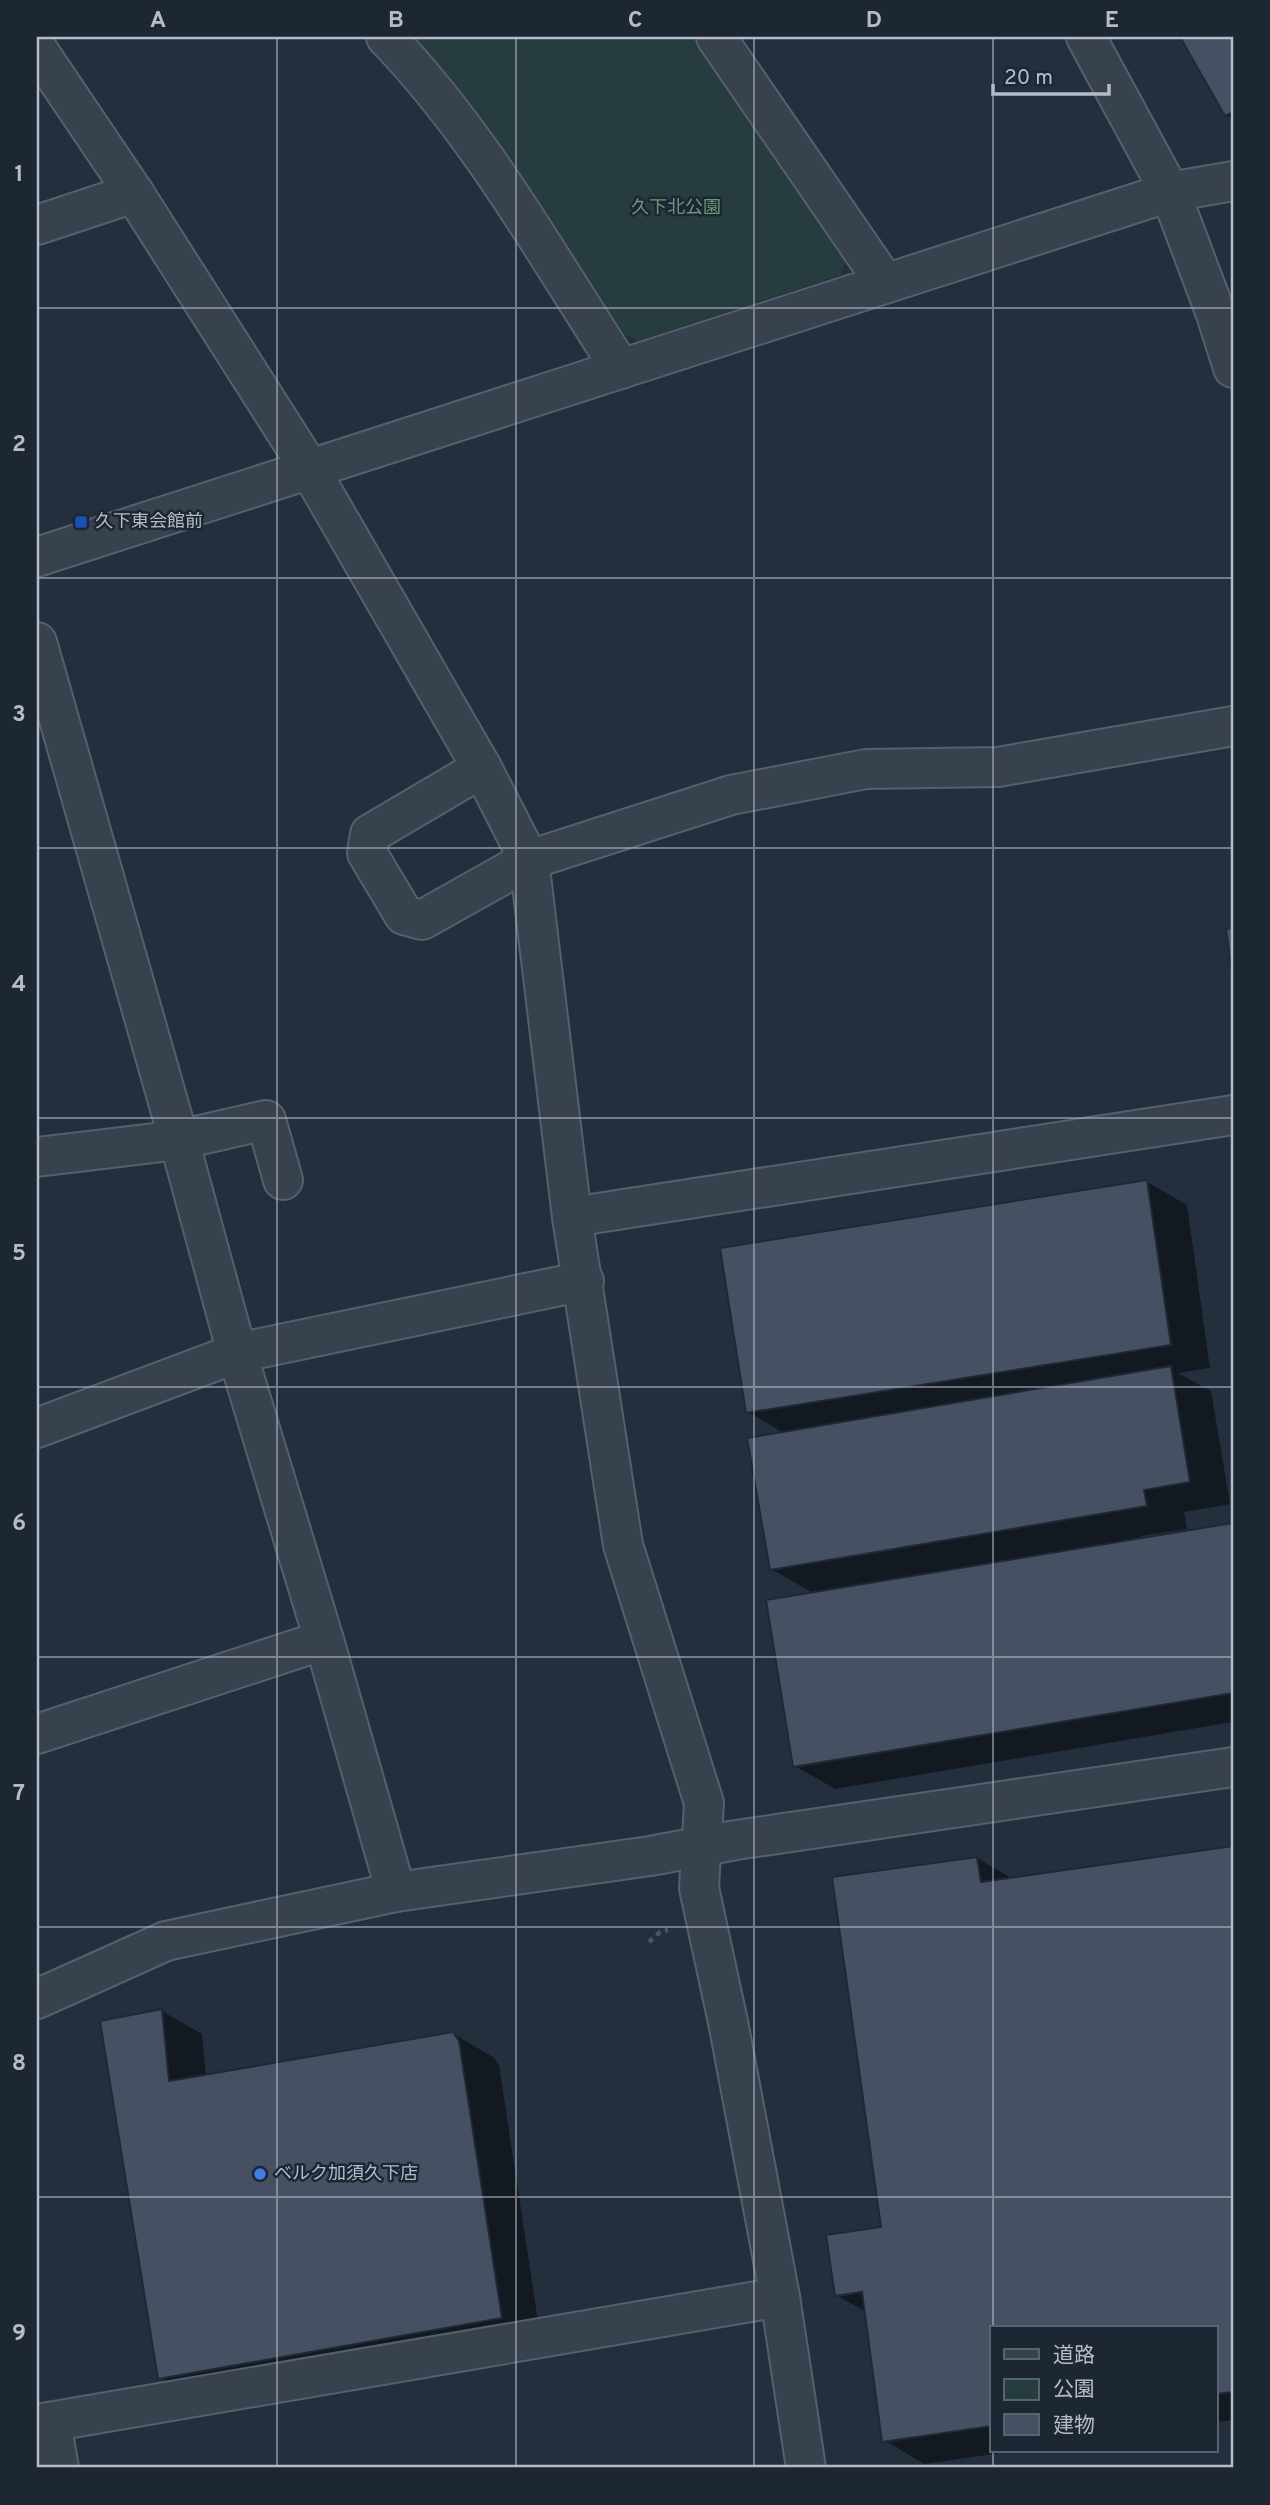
<svg xmlns="http://www.w3.org/2000/svg" width="1270" height="2505" font-family="Overpass,'Noto Sans JP',sans-serif">
  <rect width="100%" height="100%" fill="#242f3e"/>
  <!-- green -->
  <path fill="#263c3f" d="M410 37H695L848 254 841 275 638 341 621 332 487 125Z"/>
  <!-- shadow -->
  <g fill="#0007">
    <path d="M1182 37H1233V119L1227 115Z"/>
    <path d="M1147 1182 1187 1205 1210 1368 1178 1373 1211 1391 1230 1504 1184 1512 1187 1529 1141 1536 1142 1540 1233 1525V1722L835 1789 795 1766 815 1594 771 1569 784 1433 748 1412Z"/>
    <path d="M1233 1848V2420L1216 2422V2328H992V2451H1014L924 2464 884 2440 866 2312 836 2295 883 2229 977 1858 1013 1879Z"/>
    <path d="M162 2011 202 2034 206 2076 452 2033 493 2057 499 2065 541 2341 200 2400 160 2377Z"/>
  </g>
  <!-- building -->
  <g fill="#455162" stroke="#1f2835" stroke-width="2">
    <path d="M1180 37H1233V112L1225 116Z"/>
    <path d="M1233 928V982L1226 929Z"/>
    <path d="M1147 1180 1171 1345 746 1413 720 1248Z"/>
    <path d="M1171 1366 1190 1482 1144 1490 1147 1506 770 1570 747 1438Z"/>
    <path d="M1233 1523V1693L793 1767 766 1600Z"/>
    <path d="M1233 1846V2392L1216 2394V2328H992V2426L882 2442 862 2292 835 2296 826 2235 881 2227 832 1877 977 1857 981 1882Z"/>
    <path d="M162 2009 169 2081 453 2032 459 2041 502 2318 158 2379 100 2021Z"/>
  </g>
  <g fill="none" stroke-linecap="round" stroke-linejoin="round">
    <!-- minor casing -->
    <g stroke="#565f6c" stroke-width="42">
      <g id="minor">
        <path d="M386 37C479 133 548 257 621 369"/>
        <path d="M716 37 885 283"/>
        <path d="M1086 37 1170 192 1216 314 1233 368"/>
        <path d="M37 49 134 193 309 468 482 768 529 860 572 1217 623 1545 704 1803 699 1888 728 2022 780 2297 806 2468"/>
        <path d="M37 225 134 193"/>
        <path d="M37 557 1170 192 1233 181"/>
        <path d="M37 642 179 1140 237 1353 324 1640 396 1892"/>
        <path d="M482 768 370 834 367 853 404 915 422 920 529 860 731 795 866 769 998 767 1233 726"/>
        <path d="M37 1157 179 1140 266 1120 283 1180"/>
        <path d="M572 1217 1233 1115"/>
        <path d="M37 1428 237 1353 584 1281"/>
        <path d="M37 1734 324 1640"/>
        <path d="M37 1999 166 1941 396 1892 650 1856 736 1840 1233 1767"/>
        <path d="M51 2422 59 2468"/>
        <path d="M37 2424 780 2297"/>
      </g>
    </g>
    <!-- path -->
    <path stroke="#44595c" stroke-width="4.5" stroke-dasharray="5 5" stroke-linecap="butt" d="M649 1942 660 1932 668 1930"/>
    <!-- minor -->
    <use href="#minor" stroke="#38414e" stroke-width="38"/>
  </g>
  <!-- grid -->
  <path fill="none" stroke="#b4bcc9" stroke-width="2" stroke-opacity="0.55" d="M277 37V2468M516 37V2468M754 37V2468M993 37V2328M37 308H1233M37 578H1233M37 848H1233M37 1118H1233M37 1387H1233M37 1657H1233M37 1927H1233M37 2197H1233M993 2451V2468"/>
  <!-- markers -->
  <rect fill="#1a4fb4" stroke="#1d2633" stroke-width="2.5" x="74" y="515" width="14" height="14" rx="3.5"/>
  <circle fill="#3f7fe0" stroke="#1d2633" stroke-width="2.5" cx="260" cy="2174" r="7"/>
  <g text-anchor="middle" dominant-baseline="central" stroke-width="5" stroke-linejoin="round" paint-order="stroke">
    <!-- park labels -->
    <g font-size="18" fill="#6b9a76" stroke="#1d2633">
      <text x="676" y="208">久下北公園</text>
    </g>
    <!-- poi labels -->
    <g font-size="18" fill="#b4bcc9" stroke="#1d2633" text-anchor="start">
      <text x="95" y="522">久下東会館前</text>
      <text x="274" y="2174">ベルク加須久下店</text>
    </g>
  </g>
  <!-- border -->
  <rect width="1270" height="2505" fill="none" stroke="#1d2633" stroke-width="77"/>
  <!-- legend -->
  <rect x="990" y="2326" width="228" height="126" fill="#1d2633" stroke="#59626f" stroke-width="2"/>
  <rect x="1004" y="2349" width="35" height="10" fill="#38414e" stroke="#59626f" stroke-width="2"/>
  <text x="1053" y="2362" font-size="21" fill="#b4bcc9">道路</text>
  <rect x="1004" y="2379" width="35" height="21" fill="#263c3f" stroke="#59626f" stroke-width="2"/>
  <text x="1053" y="2396" font-size="21" fill="#b4bcc9">公園</text>
  <rect x="1004" y="2414" width="35" height="21" fill="#455162" stroke="#59626f" stroke-width="2"/>
  <text x="1053" y="2432" font-size="21" fill="#b4bcc9">建物</text>
  <!-- scale -->
  <path d="M993 84v10h116v-10" fill="none" stroke="#b4bcc9" stroke-width="3.5"/>
  <text x="1004" y="84" font-size="21" fill="#b4bcc9" stroke="#1d2633" stroke-width="5" paint-order="stroke">20 m</text>
  <rect x="38" y="38" width="1194" height="2428" fill="none" stroke="#b4bcc9" stroke-width="2.5"/>
  <g font-size="23" text-anchor="middle" font-weight="bold" fill="#b4bcc9">
    <text x="158" y="27">A</text>
    <text x="396" y="27">B</text>
    <text x="635" y="27">C</text>
    <text x="874" y="27">D</text>
    <text x="1112" y="27">E</text>
    <text x="19" y="181">1</text>
    <text x="19" y="451">2</text>
    <text x="19" y="721">3</text>
    <text x="19" y="991">4</text>
    <text x="19" y="1260">5</text>
    <text x="19" y="1530">6</text>
    <text x="19" y="1800">7</text>
    <text x="19" y="2070">8</text>
    <text x="19" y="2340">9</text>
  </g>
</svg>
